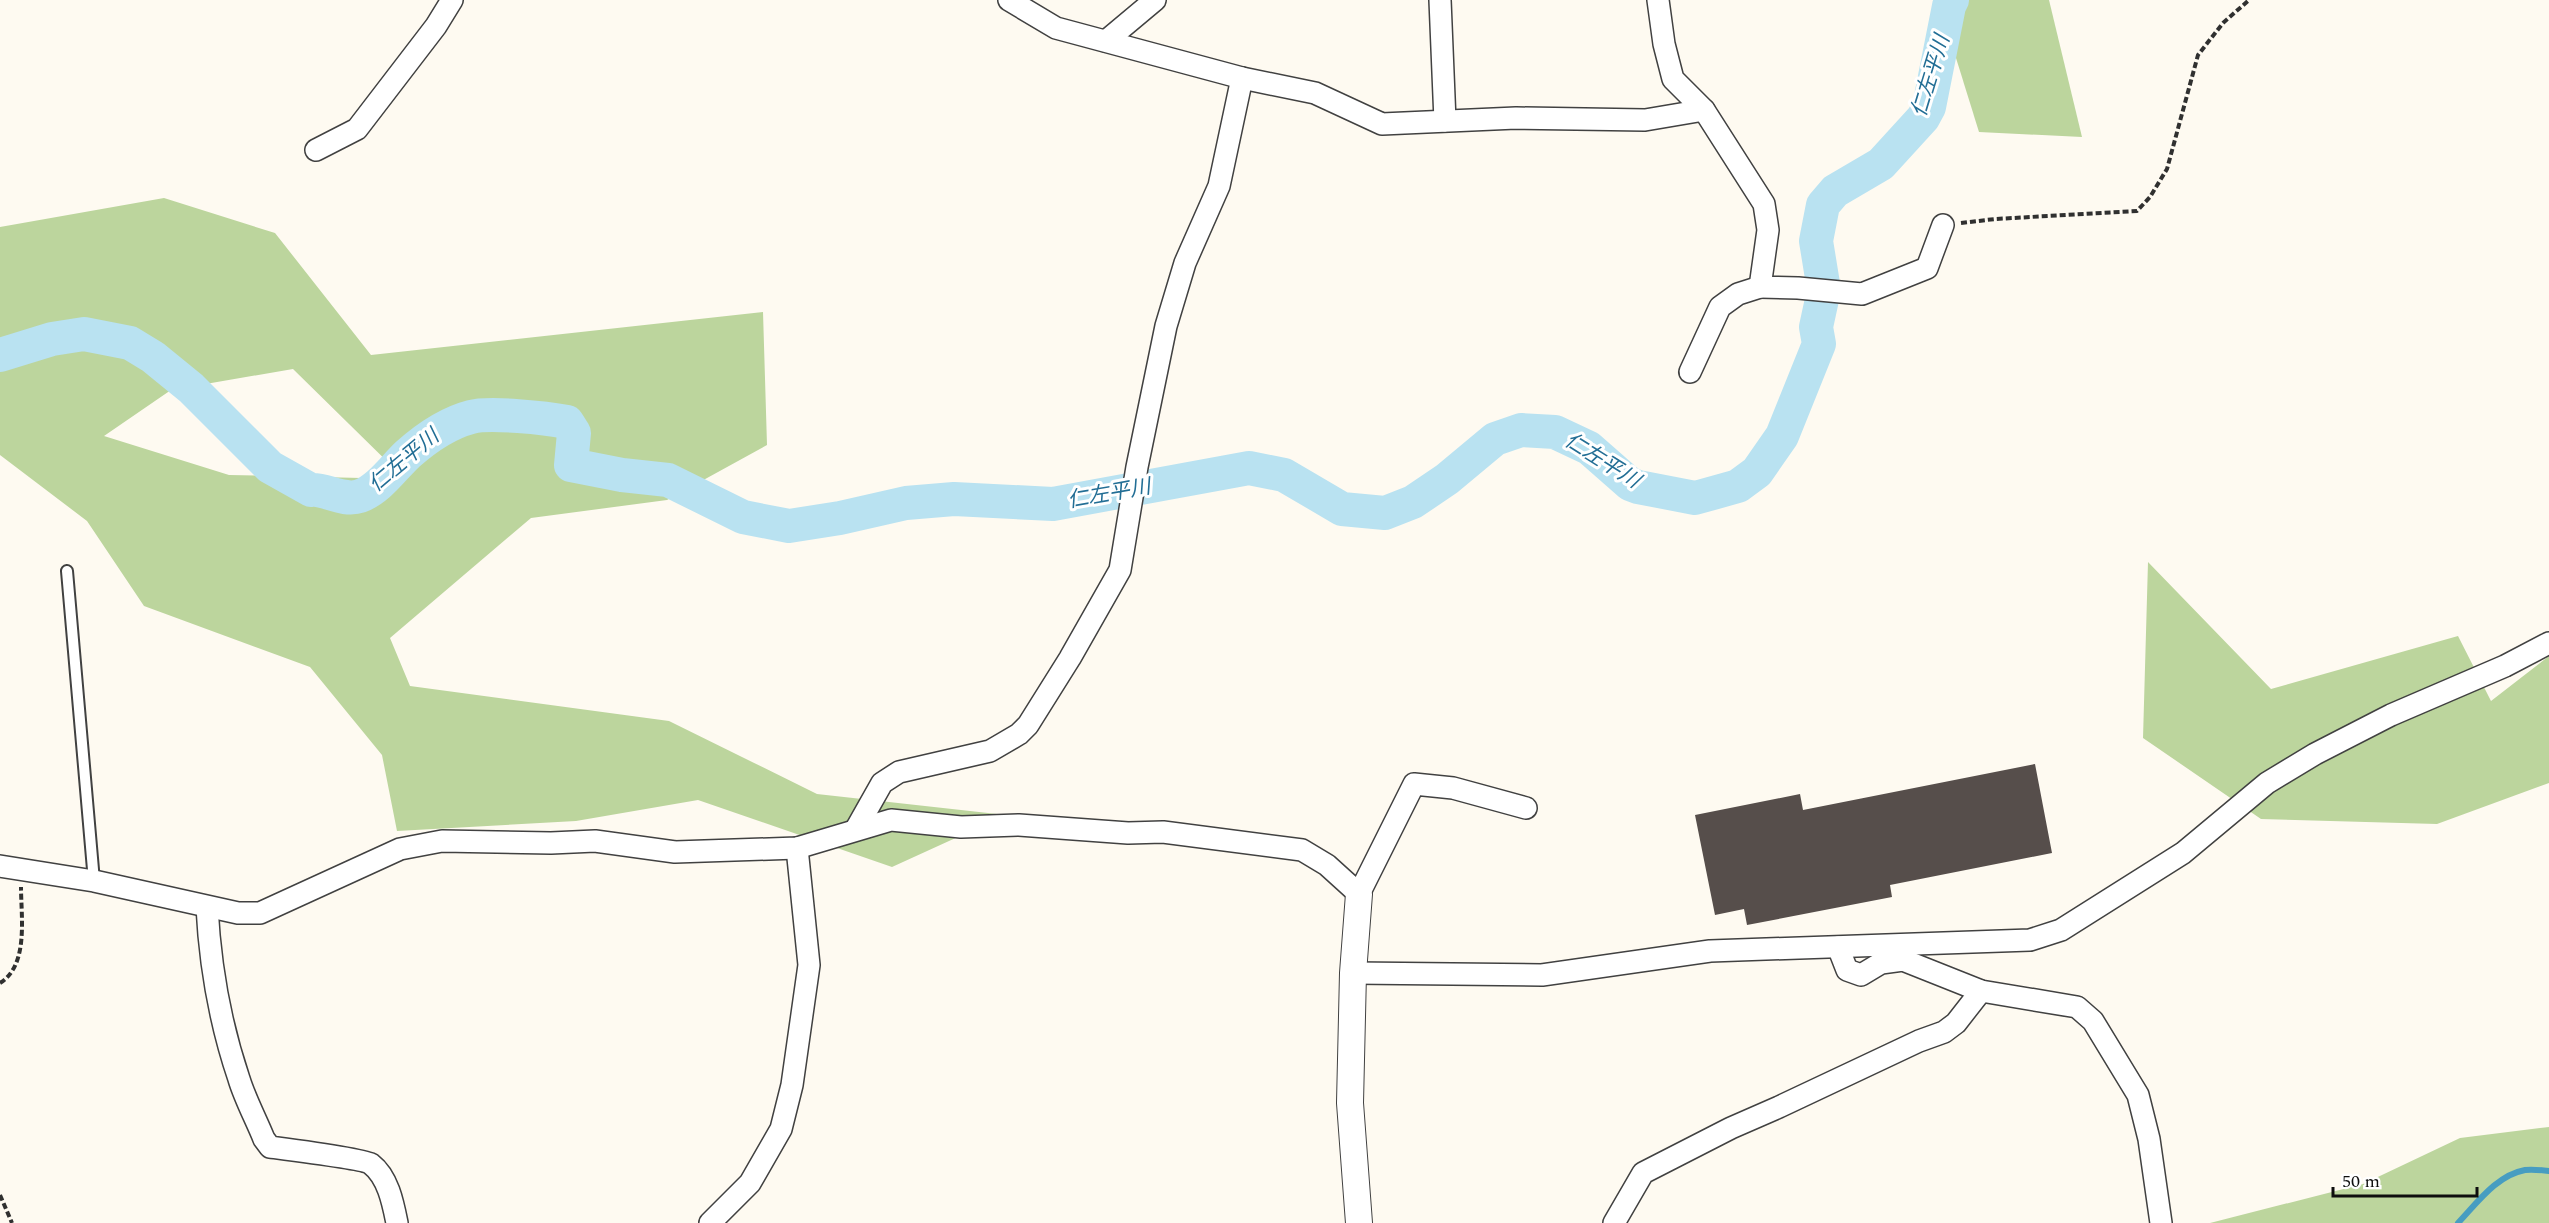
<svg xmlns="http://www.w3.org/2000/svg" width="2549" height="1223" font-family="Spectral,'Noto Sans JP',serif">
  <rect width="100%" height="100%" fill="#fefaf1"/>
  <!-- forest -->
  <g fill="#bcd59d" fill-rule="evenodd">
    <path d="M1938 0H2049L2082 137 1979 132Z"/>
    <path d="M164 198 275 233 371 355 763 312 767 445 667 500 531 518 390 638 410 686 669 721 817 794 1006 815 892 867 698 800 576 821 397 831 382 755 310 667 144 606 87 521 0 455V227ZM293 369 405 479 229 475 104 436 171 390Z"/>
    <path d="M2148 562 2271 689 2458 636 2491 701 2549 656V783L2437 824 2261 819 2143 738Z"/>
    <path d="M2549 1127V1223H2210L2363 1184 2460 1138Z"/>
  </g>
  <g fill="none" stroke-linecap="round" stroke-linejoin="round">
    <!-- stream -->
    <path stroke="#479dc1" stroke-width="6" d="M2458 1223C2477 1203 2497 1175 2525 1170 2532 1169 2541 1170 2549 1171"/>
    <!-- river -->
    <path stroke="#b9e2f1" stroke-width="34" d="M0 355 52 339 84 334 130 343 153 357 191 388 270 467 311 490C324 488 343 502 360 496 379 489 393 468 408 454 425 439 448 423 471 417 490 412 546 418 567 422L574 433 571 465 622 475 668 480 743 517 789 526 840 518 906 503 954 499 1053 504 1249 468 1284 475 1342 509 1385 513 1413 502 1447 479 1495 439 1521 430 1555 432 1589 448 1630 484 1638 487 1695 498 1738 486 1757 472 1782 436 1819 344 1816 327 1824 290 1816 241 1823 205 1835 191 1881 164 1923 118 1929 107 1949 6 1952 0"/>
  </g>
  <!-- building -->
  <path fill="#564e4b" d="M2035 764 2052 853 1890 885 1892 897 1747 925 1744 909 1715 915 1695 815 1800 794 1803 810Z"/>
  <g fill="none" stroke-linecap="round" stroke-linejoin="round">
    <!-- service casing -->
    <g stroke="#414141" stroke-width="14">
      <path id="service" d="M67 571 94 881"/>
    </g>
    <!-- minor casing -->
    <g stroke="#414141" stroke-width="24">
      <g id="minor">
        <path d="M1009 0 1056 28 1242 78 1315 93 1382 124 1516 118 1645 120 1704 110"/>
        <path d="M1440 0 1445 121"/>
        <path d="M1658 0 1664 44 1673 79 1704 110 1764 204 1768 230 1760 287 1798 288 1862 294 1927 268 1943 225"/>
        <path d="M1106 41 1155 0"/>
        <path d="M316 150 357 129 436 26 452 0"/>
        <path d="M1690 372 1720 307 1738 294 1760 287"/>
        <path d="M856 829 882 783 899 772 990 751 1019 734 1028 725 1070 658 1120 570 1137 467 1166 326 1185 263 1219 186 1242 78"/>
        <path d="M0 866 94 881 238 913H260L400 849 442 841 551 843 595 841 675 852 797 848 891 820 961 827 1019 825 1128 833 1163 832 1302 850 1327 865 1359 894 1414 784 1453 788 1526 808"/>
        <path d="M207 907C210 965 220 1023 239 1079 245 1099 256 1119 264 1139L270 1147C285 1149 364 1159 371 1164 388 1177 393 1203 397 1223"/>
        <path d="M1838 947 1847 970 1861 975 1881 963 1903 960 1981 991 2077 1007 2093 1021 2138 1095 2149 1139 2161 1223"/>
        <path d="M1353 973 1542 975 1710 951 2030 940 2061 930 2183 853 2267 783 2315 754 2391 715 2505 666 2549 643"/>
        <path d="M710 1223 750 1183 781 1129 792 1085 809 965 797 848"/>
        <path d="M1614 1223 1643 1173 1731 1128 1779 1107 1919 1041 1944 1032 1956 1023 1981 991"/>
      </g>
    </g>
    <!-- tertiary casing -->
    <g stroke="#414141" stroke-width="28">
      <path id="tertiary" d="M1359 1223 1350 1103 1353 973 1359 894"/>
    </g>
    <!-- path -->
    <g stroke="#303030" stroke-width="4" stroke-dasharray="6 3" stroke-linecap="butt">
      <path d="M1961 223 1995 219 2137 211 2150 197 2167 169 2198 55 2223 23 2249 0"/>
      <path d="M0 983C29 965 21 917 21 887"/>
      <path d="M0 1195 12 1223"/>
    </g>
    <!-- service -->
    <use href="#service" stroke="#fff" stroke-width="10"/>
    <!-- minor -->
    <use href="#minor" stroke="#fff" stroke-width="21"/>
    <!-- tertiary -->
    <use href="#tertiary" stroke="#fff" stroke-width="26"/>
  </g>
  <g text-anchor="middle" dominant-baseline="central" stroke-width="6" stroke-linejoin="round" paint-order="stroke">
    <!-- water labels -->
    <g font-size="21" font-style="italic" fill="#226e95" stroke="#fff">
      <text transform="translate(1931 76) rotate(-73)">仁左平川</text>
      <text transform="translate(404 461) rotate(-40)">仁左平川</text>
      <text transform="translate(1602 461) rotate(32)">仁左平川</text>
      <text transform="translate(1109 494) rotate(-10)">仁左平川</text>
    </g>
  </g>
  <!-- scale -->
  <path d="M2333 1187v9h144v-9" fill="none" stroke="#0e0e0e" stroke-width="3"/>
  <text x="2342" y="1187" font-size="18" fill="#0e0e0e" stroke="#ffffff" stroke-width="4.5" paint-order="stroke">50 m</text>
</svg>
